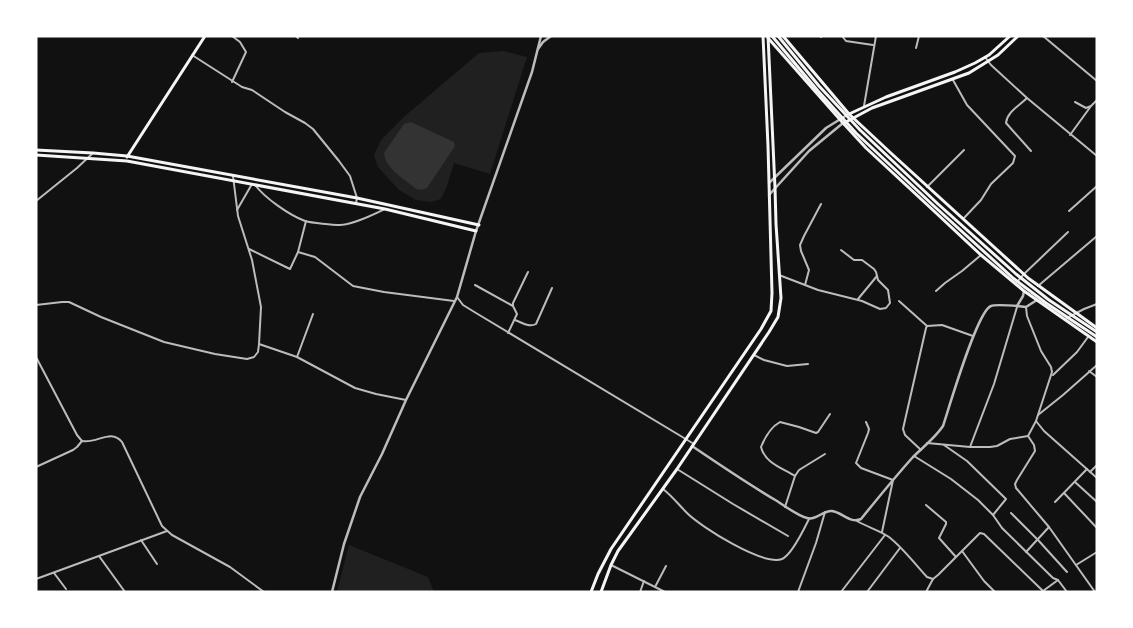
<svg xmlns="http://www.w3.org/2000/svg" width="1133" height="628" font-family="'PT Sans Narrow',sans-serif">
  <rect width="100%" height="100%" fill="#111"/>
  <!-- green -->
  <g fill="#202020">
    <path d="M503 51 527 57 490 174 454 163 447 186 441 199 431 202 416 200 399 190 378 167 374 155 381 140 405 116 479 53Z"/>
    <path d="M349 545 428 577 434 592H337Z"/>
  </g>
  <!-- water -->
  <path fill="#333" d="M411 122 454 142 455 146 427 188C422 190 419 190 415 188 404 179 385 168 384 153L404 124Z"/>
  <g fill="none" stroke-linecap="round" stroke-linejoin="round">
    <!-- minor -->
    <g stroke="#bcbcbc" stroke-width="2">
      <path d="M232 36 240 42 246 52 232 82"/>
      <path d="M296 36 298 38"/>
      <path d="M820 36 821 37"/>
      <path d="M842 36 846 41 873 45"/>
      <path d="M1043 36 1097 81"/>
      <path d="M916 48 919 36"/>
      <path d="M192 55 242 87 252 90 285 112 305 123 313 129 339 161 350 176 357 198 356 203"/>
      <path d="M985 57 991 65 1027 98 1097 156"/>
      <path d="M953 80 967 105 1015 156 1013 163 991 184 981 200 963 219"/>
      <path d="M1027 98C1019 106 1007 112 1006 123L1031 151"/>
      <path d="M1075 102 1086 108 1091 106 1097 100"/>
      <path d="M864 106 876 36"/>
      <path d="M1070 135 1091 106"/>
      <path d="M233 176 238 216 252 260 261 307 259 344 297 357 355 388 376 394 406 400"/>
      <path d="M255 185C265 198 289 215 305 221 312 223 333 225 340 225 355 224 372 215 385 209"/>
      <path d="M927 187 964 150"/>
      <path d="M36 201 77 168 93 153"/>
      <path d="M237 210 252 184"/>
      <path d="M1069 211 1097 186"/>
      <path d="M249 249 290 269 298 252 306 221"/>
      <path d="M298 252 315 257 353 286 384 292 454 301"/>
      <path d="M779 275 818 290 862 301 880 309 886 308 890 303 888 290 878 280 876 272 874 269 862 260H854L841 250"/>
      <path d="M1017 282 1024 274 1068 232"/>
      <path d="M475 285 513 306"/>
      <path d="M805 285 809 270 801 251 800 245 804 236 821 204"/>
      <path d="M1038 286 1097 236"/>
      <path d="M936 291 945 283 962 271 981 255"/>
      <path d="M457 297 463 305 476 313 694 444"/>
      <path d="M858 299 877 276"/>
      <path d="M899 301 927 326"/>
      <path d="M36 305 62 302H69L101 317 164 342 215 354 247 359 254 357 258 352 259 344"/>
      <path d="M1067 318 1084 309 1097 304"/>
      <path d="M515 320C521 322 529 328 536 324L552 288"/>
      <path d="M508 333 517 314 513 306V303L528 272"/>
      <path d="M754 355 764 360 787 366 808 364"/>
      <path d="M36 357 77 435 82 441"/>
      <path d="M297 357 313 314"/>
      <path d="M1089 371 1097 377"/>
      <path d="M1053 375 1077 352 1088 337"/>
      <path d="M1038 415 1063 395 1097 365"/>
      <path d="M1036 421 1044 431 1097 478"/>
      <path d="M866 422 869 429 868 433 856 463 861 468 893 480 882 532"/>
      <path d="M1028 436 1034 445 1035 451 1017 480 1015 484 1016 488 1049 527 1095 592"/>
      <path d="M82 441C97 444 111 428 122 442L162 526 172 535 230 567 264 592"/>
      <path d="M927 443 970 447H990L997 446 1010 439 1028 436 1036 421 1052 372 1051 367 1041 351 1027 316 1026 307"/>
      <path d="M944 445 967 461 1006 499 993 515"/>
      <path d="M970 447 994 384 1017 307"/>
      <path d="M921 450 905 435 903 429 926 328 927 326 942 325 973 336"/>
      <path d="M914 456 951 479 978 500 993 515 1002 528 1053 578 1058 580 1043 591"/>
      <path d="M36 467 73 450 77 447 82 441"/>
      <path d="M677 469 733 504 788 536"/>
      <path d="M1090 472 1097 465"/>
      <path d="M795 476C782 468 765 463 761 447 765 437 771 427 780 422L799 427 816 433 818 432 830 414"/>
      <path d="M1075 482 1097 502"/>
      <path d="M663 489C672 496 679 505 687 513 701 527 763 566 782 559 792 555 804 529 809 519"/>
      <path d="M1064 493 1097 528"/>
      <path d="M1055 502 1087 469"/>
      <path d="M926 505 946 522V524L939 538 956 557"/>
      <path d="M785 507 795 476 799 470 825 454"/>
      <path d="M1011 513 1038 540 1067 572"/>
      <path d="M857 521C867 527 879 530 889 537 903 548 915 564 927 577L933 579 938 575 980 533 984 534 1043 591"/>
      <path d="M141 540 157 564"/>
      <path d="M962 551 984 581 995 592"/>
      <path d="M1026 552 1049 527"/>
      <path d="M99 556 125 592"/>
      <path d="M611 565 665 592"/>
      <path d="M1076 565 1097 552"/>
      <path d="M54 573 66 589"/>
      <path d="M36 579 167 531"/>
      <path d="M1058 580 1067 592"/>
      <path d="M655 587 666 566"/>
      <path d="M640 592 644 581"/>
      <path d="M798 592 816 543 825 512"/>
      <path d="M841 592 885 535"/>
      <path d="M867 592 900 548"/>
      <path d="M926 592 933 579"/>
    </g>
    <!-- tertiary -->
    <g stroke="#bcbcbc" stroke-width="2.5">
      <path d="M538 49 543 42 551 36"/>
      <path d="M769 183 826 128 847 115"/>
      <path d="M769 195 809 151 843 123"/>
      <path d="M1017 306 1023 296 1024 291"/>
      <path d="M692 446C720 465 748 484 777 501 785 506 798 516 807 518 816 521 823 510 832 511 842 512 850 524 861 519 878 498 895 477 913 457 923 447 935 438 943 426 949 408 977 311 991 306 995 304 1020 306 1026 307L1037 300"/>
      <path d="M332 592 344 544 360 497 382 454 406 400 457 297 476 231 532 72 541 36"/>
    </g>
    <!-- secondary -->
    <g stroke="#f5f5f5" stroke-width="3">
      <path d="M849 114 886 97 955 72 975 63 989 55 1010 36"/>
      <path d="M844 123 872 108 969 73 998 55 1018 36"/>
      <path d="M36 150 93 153 127 156 357 198 479 225"/>
      <path d="M36 155 127 161 385 209 476 231"/>
      <path d="M127 157 205 36"/>
    </g>
    <!-- primary -->
    <g stroke="#f5f5f5" stroke-width="3">
      <path d="M772 36 818 91 856 133 935 207 1013 278 1046 303 1097 337"/>
      <path d="M778 36 819 86 860 130 938 204 1016 274 1049 300 1097 332"/>
      <path d="M783 36 849 114 893 155 1028 278 1097 328"/>
      <path d="M768 38 843 123 866 148 935 212 981 255 1024 291 1097 342"/>
      <path d="M591 592 598 574 611 549 761 329 771 311 772 293 768 146 763 36"/>
      <path d="M601 592 611 565 618 551 677 469 769 332 778 317 781 298 776 224 775 188 768 36"/>
    </g>
  </g>
  <!-- border -->
  <rect width="1133" height="628" fill="none" stroke="#ffffff" stroke-width="75"/>
</svg>
